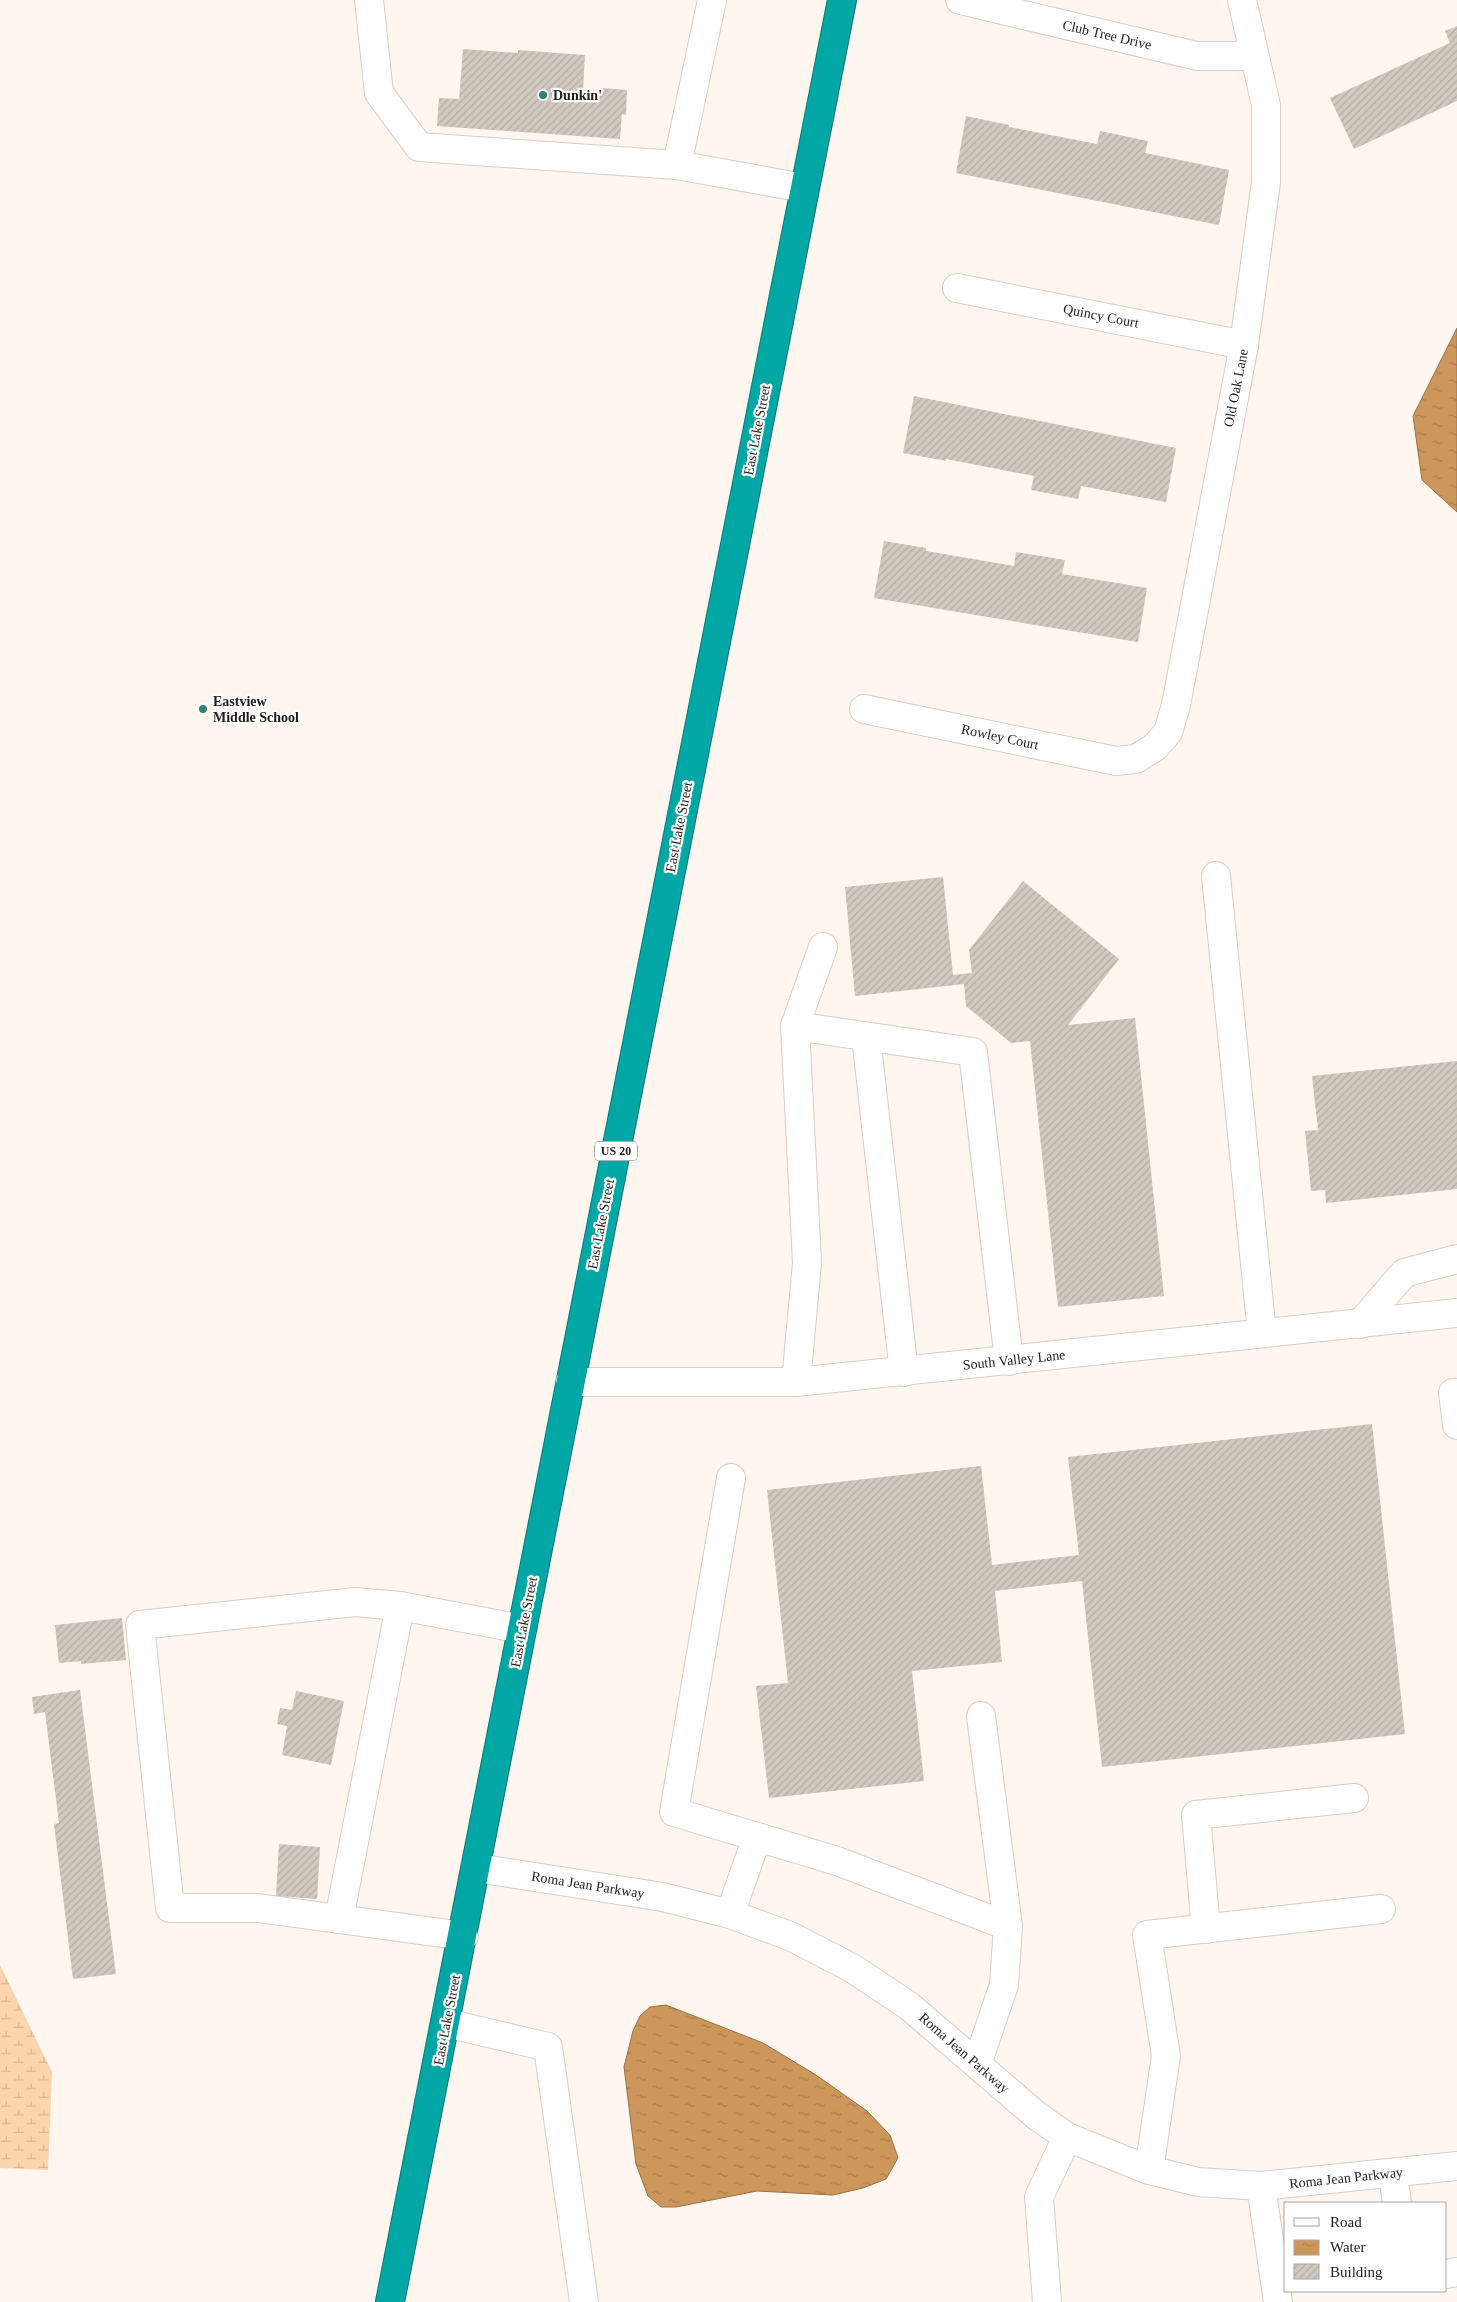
<svg xmlns="http://www.w3.org/2000/svg" width="1457" height="2302" font-family="Georgia,serif">
  <defs>
    <pattern id="wetland-marsh" width="20" height="14" patternUnits="userSpaceOnUse" patternTransform="scale(1.25)"><rect width="20" height="14" fill="#fdd5ac"/><path d="M1 5h8M5 5V1M11 12h8M15 12V8" fill="none" stroke="#d8b693"/></pattern>
    <pattern id="water-ripples" width="26" height="14" patternUnits="userSpaceOnUse" patternTransform="scale(1.25)"><rect width="26" height="14" fill="#cd965b"/><path d="M2 4q2-2 4 0t4 0M15 11q2-2 4 0t4 0" fill="none" stroke="#a67a4a"/></pattern>
    <pattern id="building-hatch" width="6" height="6" patternUnits="userSpaceOnUse" patternTransform="scale(1.25)"><rect width="6" height="6" fill="#d2c9c0"/><path d="M-1 1l2-2M0 6l6-6M5 7l2-2" fill="none" stroke="#b4aca4"/></pattern>
  </defs>
  <rect width="100%" height="100%" fill="#fef6ef"/>
  <!-- wetland -->
  <path fill="url(#wetland-marsh)" d="M0 1965 52 2072 48 2170 0 2168Z"/>
  <!-- water -->
  <g fill="url(#water-ripples)" stroke="#997147">
    <path d="M1457 328V512L1422 480 1413 416Z"/>
    <path d="M666 2005 763 2043 816 2075 867 2111 890 2135 898 2158 886 2179 863 2188 833 2195 757 2191 676 2207H661L648 2196 636 2164 624 2067 633 2031 640 2016 650 2007Z"/>
  </g>
  <!-- building -->
  <g fill="url(#building-hatch)">
    <path d="M1457 26V101L1354 149 1330 98 1450 43 1445 31Z"/>
    <path d="M463 49 518 53V50L585 55 583 90 602 91V88L627 90 626 115 622 114 620 139 437 126 439 98 459 99Z"/>
    <path d="M966 116 1009 125V127L1097 144 1100 131 1148 141 1145 153 1229 170 1219 225 956 173Z"/>
    <path d="M914 396 1176 448 1166 502 1081 486 1078 499 1031 490 1034 476 946 459V461L903 453Z"/>
    <path d="M884 541 926 548V551L1014 566 1016 552 1065 560 1062 574 1147 588 1138 642 874 598Z"/>
    <path d="M943 877 953 975 972 973 969 950 1023 881 1119 959 1068 1025 1135 1018 1164 1296 1058 1307 1030 1041 1011 1043 966 1006 964 984 855 996 845 887Z"/>
    <path d="M1457 1061V1189L1326 1203 1325 1190 1311 1191 1305 1131 1318 1130 1312 1076Z"/>
    <path d="M1372 1424 1405 1734 1102 1767 1082 1581 995 1591 1002 1662 912 1671 924 1781 769 1798 756 1686 788 1683 767 1490 981 1466 992 1565 1079 1555 1068 1457Z"/>
    <path d="M122 1618 126 1660 81 1664V1661L59 1663 55 1625Z"/>
    <path d="M80 1690 116 1974 73 1979 54 1824 59 1823 45 1712 34 1714 32 1697Z"/>
    <path d="M296 1691 344 1701 331 1765 282 1755 287 1726 277 1724 280 1708 292 1710Z"/>
    <path d="M279 1844 320 1847 317 1899 276 1896Z"/>
  </g>
  <g fill="none" stroke-linecap="round" stroke-linejoin="round">
    <!-- minor casing -->
    <g stroke="#d7cec6" stroke-width="30">
      <g id="minor">
        <path d="M369 0 379 93 419 147 677 165"/>
        <path d="M712 0 677 165 804 188"/>
        <path d="M960 0 1197 56H1254"/>
        <path d="M957 288 1244 345"/>
        <path d="M864 709 1116 761 1136 759 1155 747 1168 732 1176 705 1244 345 1266 182V105L1242 0"/>
        <path d="M1216 876 1262 1333"/>
        <path d="M823 947 795 1026 973 1052 1009 1361"/>
        <path d="M795 1026 807 1263 796 1382"/>
        <path d="M866 1037 904 1372"/>
        <path d="M1360 1324 1404 1273 1457 1259"/>
        <path d="M570 1382H796L1457 1313"/>
        <path d="M1457 1393H1453L1457 1425"/>
        <path d="M731 1478 674 1812 837 1861 1008 1926"/>
        <path d="M477 1868 663 1897 730 1914 790 1936 852 1968 909 2006 1037 2116 1067 2137 1149 2170 1198 2182 1261 2186 1457 2166"/>
        <path d="M730 1914 757 1837"/>
        <path d="M339 1919 400 1606"/>
        <path d="M1206 1929 1196 1815 1354 1798"/>
        <path d="M464 1936 258 1908H170L140 1625 355 1602 400 1606 522 1629"/>
        <path d="M446 2023 548 2047 584 2302"/>
        <path d="M977 2064 1004 1985 1008 1926 981 1716"/>
        <path d="M1149 2170 1166 2056 1147 1935 1381 1909"/>
        <path d="M1393 2174 1397 2203"/>
        <path d="M1261 2186 1278 2302"/>
        <path d="M1446 2274 1457 2272"/>
        <path d="M1047 2302 1039 2197 1067 2137"/>
      </g>
    </g>
    <!-- highway casing -->
    <g stroke="#0b7673" stroke-width="30">
      <path id="highway" d="M390 2302C544 1535 688 767 842 0"/>
    </g>
    <!-- minor -->
    <use href="#minor" stroke="#fff" stroke-width="28"/>
    <!-- highway -->
    <use href="#highway" stroke="#00a7a4" stroke-width="28"/>
  </g>
  <!-- markers -->
  <g fill="#357e7b" stroke="#fff" stroke-width="2">
    <circle cx="543" cy="95" r="5"/>
    <circle cx="203" cy="709" r="5"/>
  </g>
  <g text-anchor="middle" dominant-baseline="central" stroke-width="4.5" stroke-linejoin="round" paint-order="stroke">
    <!-- shield labels -->
    <rect fill="#fff" stroke="#62605e" stroke-width="1" x="595" y="1141.5" width="42" height="19" rx="4"/>
    <g font-size="12" font-weight="bold" fill="#1f1c19">
      <text x="616" y="1151">US 20</text>
    </g>
    <!-- street labels -->
    <g font-size="14" fill="#1f1c19" stroke="#fff">
      <text transform="translate(1107 35) rotate(13)">Club Tree Drive</text>
      <text transform="translate(1101 316) rotate(11)">Quincy Court</text>
      <text transform="translate(1236 388) rotate(-79)">Old Oak Lane</text>
      <text transform="translate(757 430) rotate(-79)">East Lake Street</text>
      <text transform="translate(1000 737) rotate(12)">Rowley Court</text>
      <text transform="translate(679 827) rotate(-79)">East Lake Street</text>
      <text transform="translate(601 1224) rotate(-79)">East Lake Street</text>
      <text transform="translate(1014 1360) rotate(-6)">South Valley Lane</text>
      <text transform="translate(524 1622) rotate(-79)">East Lake Street</text>
      <text transform="translate(588 1885) rotate(9)">Roma Jean Parkway</text>
      <text transform="translate(447 2020) rotate(-79)">East Lake Street</text>
      <text transform="translate(964 2053) rotate(41)">Roma Jean Parkway</text>
      <text transform="translate(1346 2178) rotate(-6)">Roma Jean Parkway</text>
    </g>
    <!-- poi labels -->
    <g font-size="14" font-weight="bold" fill="#1f1c19" stroke="#fff" text-anchor="start">
      <text x="553" y="95">Dunkin'</text>
      <text x="213" y="701">Eastview<tspan x="213" dy="16">Middle School</tspan></text>
    </g>
  </g>
  <!-- legend -->
  <rect x="1284" y="2202" width="162" height="90" fill="#ffffff" stroke="#a5a4a3"/>
  <rect x="1294" y="2218" width="25" height="8" fill="#ffffff" stroke="#a5a4a3"/>
  <text x="1330" y="2227" font-size="15" fill="#1f1c19">Road</text>
  <rect x="1294" y="2240" width="25" height="15" fill="url(#water-ripples)" stroke="#a5a4a3"/>
  <text x="1330" y="2252" font-size="15" fill="#1f1c19">Water</text>
  <rect x="1294" y="2264" width="25" height="15" fill="url(#building-hatch)" stroke="#a5a4a3"/>
  <text x="1330" y="2277" font-size="15" fill="#1f1c19">Building</text>
</svg>
